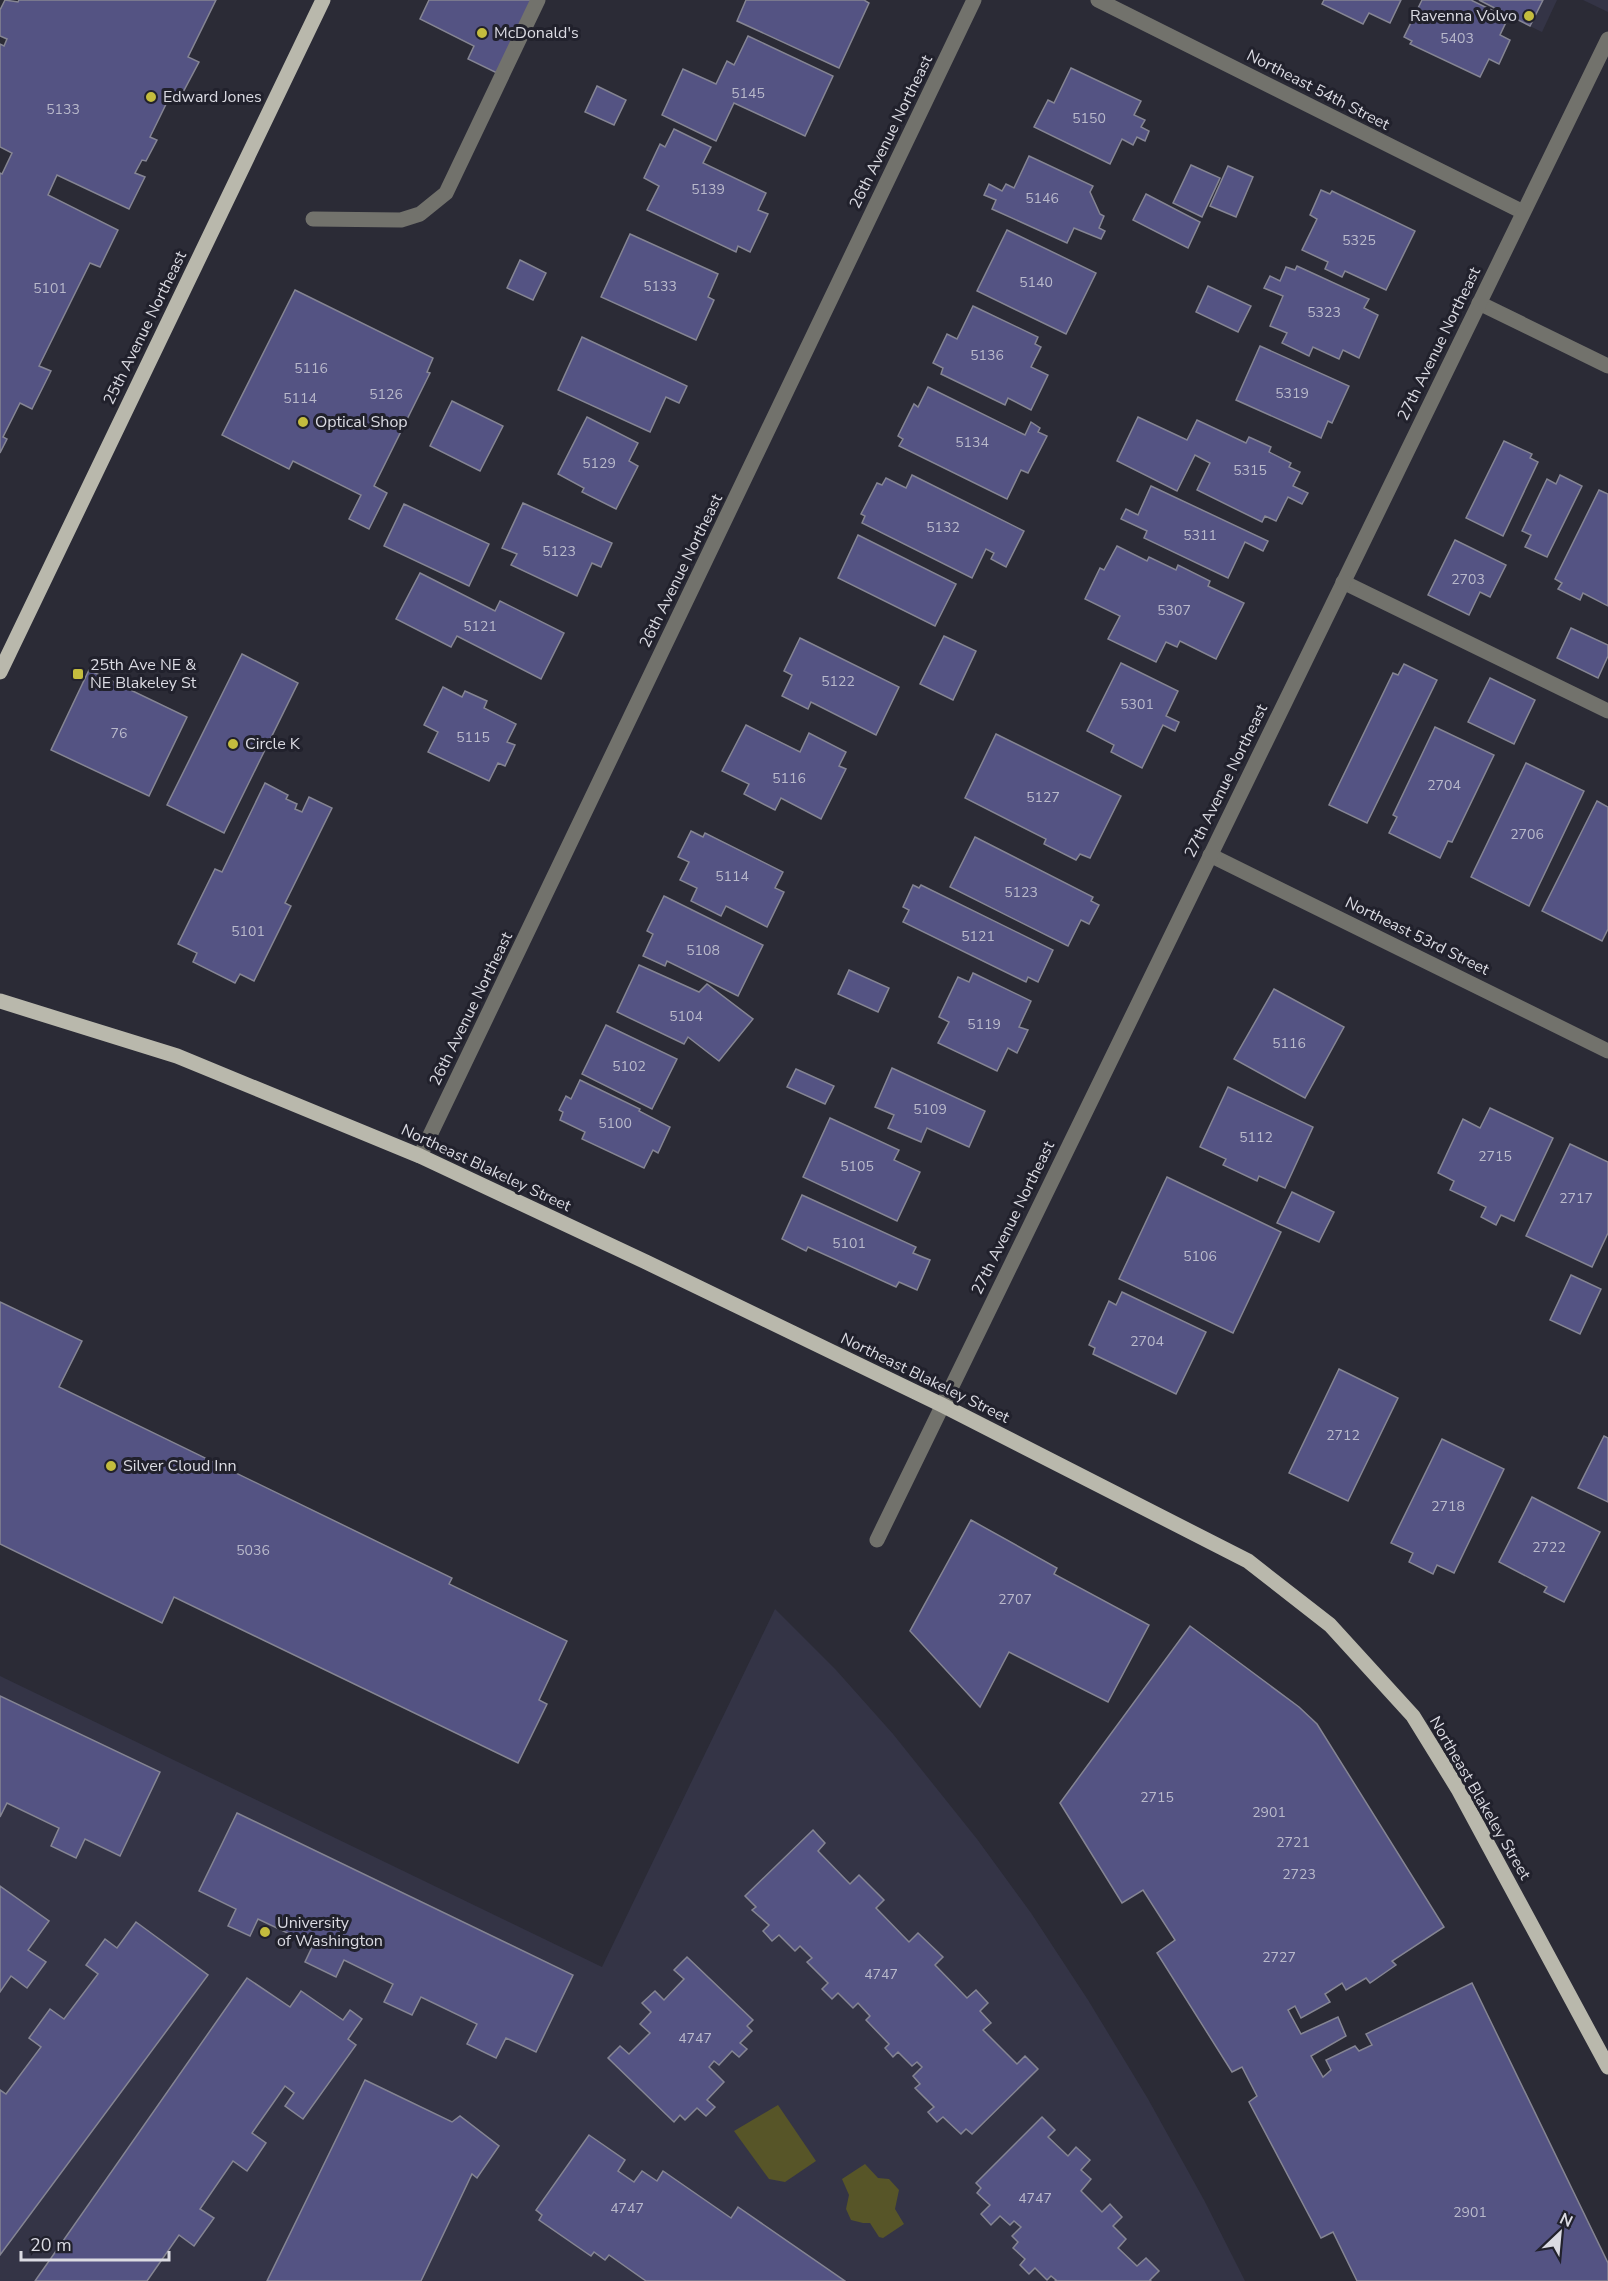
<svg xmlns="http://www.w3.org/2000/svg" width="1608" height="2281" font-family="'Nunito Sans',sans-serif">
  <rect width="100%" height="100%" fill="#2b2b36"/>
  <!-- built -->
  <g fill="#343446">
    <path d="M1476 0H1557L1542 32Z"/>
    <path d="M1583 0H1608V12Z"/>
    <path d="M775 1609 836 1670 893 1734 977 1839 1031 1913 1088 2000 1148 2099 1204 2200 1245 2281H0V1676L602 1967Z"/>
  </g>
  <!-- green -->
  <g fill="#575528">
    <path d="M778 2105 816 2161 785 2182 769 2179 734 2131Z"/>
    <path d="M865 2164 878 2178 889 2179 899 2190 895 2209 904 2224 883 2238 879 2237 870 2223H863L851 2220 846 2209 849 2195 842 2179Z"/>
  </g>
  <!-- building -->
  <g fill="#545383" stroke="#858593" stroke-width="1.5">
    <path d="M5 0 18 2 19 0H216L188 57 199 62 181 96 172 92 150 137 157 140 146 161 142 160 135 173 145 177 129 209 57 175 48 195 118 230 100 267 90 263 39 366 51 371 32 409 20 403 3 437 7 439 0 453V173L2 174 12 153 0 147V44L4 46 7 39 0 36V10Z"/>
    <path d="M429 0H532L497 73 468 59 474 46 420 19Z"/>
    <path d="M746 0H864L869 3 839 68 737 21Z"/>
    <path d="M1324 0H1401L1390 23 1369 13 1363 24 1322 4Z"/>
    <path d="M1422 0H1471L1508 18 1500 35 1510 40 1499 64 1489 59 1480 77 1410 44 1412 41 1404 37Z"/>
    <path d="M1479 0H1543L1530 26Z"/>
    <path d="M748 36 833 76 805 136 734 103 716 141 662 115 683 69 716 84 727 61 734 65Z"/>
    <path d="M1071 68 1141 101 1134 115 1145 120 1141 127 1149 131 1145 141 1137 137 1133 145 1122 139 1110 164 1034 127 1048 100 1054 103Z"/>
    <path d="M597 86 626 100 614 125 585 112Z"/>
    <path d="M674 129 711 147 703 163 766 193 758 210 768 214 750 252 738 246 736 252 647 210 659 186 644 178 660 144 665 147Z"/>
    <path d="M1029 156 1093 186 1090 192 1100 214 1104 216 1099 228 1105 231 1101 239 1074 228 1067 243 992 209 996 200 984 195 989 184 1002 191 1006 184 1014 188Z"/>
    <path d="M1191 165 1220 178 1202 217 1173 203Z"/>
    <path d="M1228 166 1253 177 1236 217 1210 206Z"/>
    <path d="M1321 190 1330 194 1332 191 1415 231 1386 290 1345 271 1342 277 1325 269 1328 262 1302 250 1317 219 1310 215Z"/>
    <path d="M1146 194 1200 222 1188 248 1133 220Z"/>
    <path d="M1007 230 1096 273 1066 334 977 291Z"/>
    <path d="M630 234 718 274 708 297 714 300 696 340 601 297Z"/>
    <path d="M520 260 546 273 533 300 507 288Z"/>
    <path d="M1297 266 1369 299 1364 308 1378 315 1359 358 1343 350 1339 359 1313 347 1309 356 1282 343 1287 333 1270 326 1283 296 1264 288 1270 276 1280 281 1286 267 1295 270Z"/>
    <path d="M1208 286 1251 306 1238 332 1196 312Z"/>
    <path d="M295 290 433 358 427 372 430 373 374 486 387 493 369 529 349 519 361 495 293 461 289 469 222 435Z"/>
    <path d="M973 306 1038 337 1035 344 1041 347 1031 367 1048 375 1031 410 1008 398 1005 405 941 374 943 368 933 363 947 334 957 339Z"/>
    <path d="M582 337 687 386 679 403 666 397 650 432 558 390Z"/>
    <path d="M1260 346 1349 386 1332 423 1328 421 1321 438 1236 400Z"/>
    <path d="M928 387 1025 435 1031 422 1040 428 1038 432 1047 436 1028 473 1021 470 1007 499 899 446 903 439 898 436 914 404 918 407Z"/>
    <path d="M452 401 503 426 480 471 430 446Z"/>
    <path d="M587 417 638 443 629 461 638 466 616 509 582 492 584 488 558 474Z"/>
    <path d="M1138 417 1187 440 1197 420 1246 443 1249 437 1271 447 1269 452 1291 463 1289 467 1300 472 1293 486 1308 493 1302 504 1288 497 1276 521 1265 516 1262 522 1197 490 1210 463 1195 455 1177 491 1117 461Z"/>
    <path d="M1504 441 1532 454 1530 458 1538 462 1503 536 1466 518Z"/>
    <path d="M912 475 1024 531 1006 567 991 559 994 553 986 549 972 578 862 523 865 516 861 514 877 483 882 485 886 478 906 488Z"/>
    <path d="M1560 475 1582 486 1547 557 1525 547 1531 535 1522 531 1547 479 1556 484Z"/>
    <path d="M1151 486 1268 541 1263 551 1245 542 1228 578 1144 538 1147 531 1121 519 1126 509 1138 515Z"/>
    <path d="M1599 490 1608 494V606L1583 593 1580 600 1558 589 1562 583 1555 579Z"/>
    <path d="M523 503 612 543 601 567 592 563 577 596 511 565 517 554 502 548Z"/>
    <path d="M404 504 489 544 469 586 384 546Z"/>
    <path d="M858 535 956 584 935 626 838 578Z"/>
    <path d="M1455 540 1506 565 1490 597 1480 592 1469 615 1428 595Z"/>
    <path d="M1117 546 1147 561 1149 557 1176 570 1178 565 1210 581 1208 586 1244 603 1216 659 1180 641 1177 647 1166 642 1156 662 1108 639 1120 616 1085 599 1100 568 1104 570Z"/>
    <path d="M420 573 495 611 500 601 564 633 541 679 457 636 451 647 396 619Z"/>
    <path d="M1571 628 1608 645V656L1598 678 1557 658Z"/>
    <path d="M944 636 976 651 953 700 920 684Z"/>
    <path d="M800 638 899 687 876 735 811 702 808 709 782 696 792 675 784 671Z"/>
    <path d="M242 654 298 683 224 833 167 805Z"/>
    <path d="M1121 663 1178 691 1166 716 1179 722 1175 731 1163 725 1142 768 1111 752 1114 745 1087 731Z"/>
    <path d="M1404 664 1437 680 1367 823 1329 805 1393 673 1398 675Z"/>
    <path d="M89 670 187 717 149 796 51 750Z"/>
    <path d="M1490 678 1535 700 1514 744 1468 722Z"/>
    <path d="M443 687 462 697 465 691 487 701 484 708 516 724 507 742 515 745 505 766 498 763 489 781 428 752 438 732 424 725Z"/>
    <path d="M746 725 800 752 809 733 846 752 839 766 846 769 821 819 781 798 775 810 744 794 749 784 722 771Z"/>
    <path d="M1435 727 1494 755 1452 842 1448 841 1440 858 1389 833 1397 817 1393 815Z"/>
    <path d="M996 734 1121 796 1090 858 1080 854 1076 860 1044 844 1046 839 965 798Z"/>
    <path d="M1526 763 1584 791 1529 906 1471 877Z"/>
    <path d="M265 783 288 795 286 799 297 804 295 809 302 812 309 797 332 808 285 903 291 906 254 981 240 974 235 983 193 962 197 953 178 944 215 869 222 872Z"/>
    <path d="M1597 801 1608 807V929L1602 941 1542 911Z"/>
    <path d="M691 831 703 837 705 833 783 872 775 888 784 892 767 927 726 906 721 916 691 901 697 888 680 880 689 862 678 857Z"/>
    <path d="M975 837 1093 897 1091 901 1099 905 1089 924 1081 920 1068 946 950 887Z"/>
    <path d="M913 885 919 888 921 885 1053 950 1038 982 1028 977 1026 982 903 922 909 910 903 907Z"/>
    <path d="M664 896 763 945 738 996 667 961 665 966 643 956 653 934 647 931Z"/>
    <path d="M639 965 699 992 707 984 753 1019 719 1061 688 1037 684 1044 617 1012Z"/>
    <path d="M849 970 889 988 878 1012 838 994Z"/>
    <path d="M973 973 1031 1001 1019 1027 1028 1030 1017 1053 1008 1048 997 1071 938 1043 949 1022 939 1017 958 977 969 982Z"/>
    <path d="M1274 989 1344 1027 1305 1098 1234 1059Z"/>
    <path d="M606 1025 677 1059 652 1109 582 1074Z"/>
    <path d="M892 1068 985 1111 969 1147 927 1128 921 1142 888 1128 894 1115 875 1107Z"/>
    <path d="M796 1069 834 1086 825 1104 787 1087Z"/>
    <path d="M580 1080 640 1109 639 1111 670 1127 658 1153 653 1150 644 1168 582 1139 585 1132 560 1120 563 1112 559 1110 566 1096 571 1099Z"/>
    <path d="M1228 1087 1313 1127 1285 1188 1259 1176 1257 1181 1223 1165 1226 1159 1200 1147Z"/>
    <path d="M1490 1108 1553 1138 1514 1221 1501 1215 1496 1225 1481 1217 1486 1207 1450 1190 1454 1181 1438 1173 1463 1119 1480 1128Z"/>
    <path d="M830 1118 899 1150 894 1160 920 1172 897 1221 803 1177Z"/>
    <path d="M1570 1144 1608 1162V1233L1592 1267 1526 1236Z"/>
    <path d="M1167 1177 1281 1232 1233 1333 1119 1279Z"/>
    <path d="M1292 1192 1334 1212 1319 1242 1277 1223Z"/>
    <path d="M802 1195 916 1247 913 1253 930 1260 917 1290 899 1282 896 1287 808 1247 806 1251 782 1239Z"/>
    <path d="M1571 1275 1601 1289 1580 1334 1550 1320Z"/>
    <path d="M1122 1292 1206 1332 1176 1394 1093 1354 1095 1348 1089 1345 1109 1301 1116 1305Z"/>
    <path d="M0 1302 82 1341 59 1387 452 1578 449 1584 567 1641 539 1700 547 1704 518 1763 174 1597 162 1623 0 1544Z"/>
    <path d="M1339 1369 1398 1398 1348 1501 1289 1473Z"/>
    <path d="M1604 1436 1608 1438V1502L1578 1488Z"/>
    <path d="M1442 1439 1504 1469 1454 1573 1437 1565 1433 1574 1409 1562 1413 1553 1391 1543Z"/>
    <path d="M1532 1497 1600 1532 1564 1602 1544 1592 1547 1587 1499 1562Z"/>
    <path d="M971 1520 1057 1568 1054 1574 1149 1625 1108 1702 1009 1652 980 1707 910 1631Z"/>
    <path d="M1190 1626 1299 1707 1317 1724 1444 1927 1392 1961 1396 1965 1370 1983 1366 1978 1346 1990 1342 1983 1325 1994 1330 2002 1301 2018 1295 2006 1288 2010 1301 2034 1338 2017 1346 2036 1311 2056 1323 2077 1331 2070 1326 2060 1355 2046 1359 2051 1372 2045 1366 2034 1472 1983 1608 2263V2281H1357L1333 2232 1321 2238 1249 2102 1257 2096 1242 2067 1232 2072 1157 1953 1175 1940 1143 1890 1122 1903 1060 1803Z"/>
    <path d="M0 1696 160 1772 120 1856 85 1839 76 1858 51 1846 59 1828 7 1803 0 1817Z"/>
    <path d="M237 1813 573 1975 536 2052 506 2038 496 2058 467 2044 477 2024 421 1997 412 2015 384 2002 393 1984 344 1960 336 1977 305 1962 313 1945 258 1919 250 1936 228 1926 236 1909 199 1891Z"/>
    <path d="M813 1830 825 1843 818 1851 850 1884 859 1875 884 1900 876 1908 909 1942 918 1933 943 1957 935 1965 967 1998 976 1990 988 2003 980 2011 991 2023 983 2030 1017 2064 1025 2056 1038 2069 972 2134 966 2129 961 2134 943 2117 937 2122 928 2112 934 2107 915 2088 920 2084 913 2076 922 2067 917 2062 912 2066 898 2052 893 2057 885 2048 889 2044 866 2020 870 2016 858 2003 853 2008 838 1993 832 1999 822 1989 828 1983 807 1962 812 1958 800 1946 795 1951 779 1935 772 1941 763 1931 769 1925 752 1910 756 1907 745 1896Z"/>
    <path d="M0 1886 49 1921 28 1950 46 1962 27 1988 11 1976 0 1992Z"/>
    <path d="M136 1922 208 1975 0 2255V2090L6 2094 41 2047 29 2038 50 2009 64 2019 98 1974 86 1965 105 1939 117 1948Z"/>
    <path d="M687 1957 753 2020 747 2026 752 2031 740 2043 747 2049 739 2057 732 2051 719 2065 714 2061 709 2067 724 2082 707 2100 715 2107 706 2116 697 2108 685 2120 680 2115 674 2122 608 2058 620 2046 629 2054 650 2033 640 2024 651 2012 642 2003 655 1991 664 2000 684 1979 674 1970Z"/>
    <path d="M247 1978 290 2007 301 1991 343 2020 350 2010 362 2019 348 2039 356 2045 303 2119 285 2106 294 2093 285 2086 252 2133 266 2143 247 2171 233 2161 200 2209 214 2218 194 2246 179 2235 147 2281H35Z"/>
    <path d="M365 2080 452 2122 460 2116 499 2146 477 2178 472 2174 421 2281H267Z"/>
    <path d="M1042 2117 1055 2130 1048 2137 1068 2156 1076 2147 1090 2160 1081 2170 1091 2179 1081 2191 1102 2212 1110 2204 1122 2217 1113 2226 1126 2239 1118 2248 1137 2266 1146 2258 1159 2271 1150 2280 1151 2281H1055L1056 2280 1051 2276 1047 2280 1035 2268 1029 2274 1020 2265 1025 2259 1013 2248 1018 2242 1012 2236 1021 2227 1014 2221 1010 2225 1000 2216 991 2225 981 2214 990 2205 977 2193 981 2188 976 2183Z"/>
    <path d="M589 2135 625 2160 618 2171 634 2182 642 2171 657 2181 663 2171 731 2218 738 2207 845 2281H646L609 2255 605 2260 594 2252 591 2256 539 2220 542 2215 536 2210Z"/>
  </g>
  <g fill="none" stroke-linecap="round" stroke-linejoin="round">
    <!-- minor -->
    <g stroke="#72726c" stroke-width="15">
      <path d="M1098 0 1523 212"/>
      <path d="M313 219 401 220 420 214 446 193 538 0"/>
      <path d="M1479 303 1608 366"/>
      <path d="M1343 582 1608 711"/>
      <path d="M1210 855 1608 1051"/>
      <path d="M420 1156 974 0"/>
      <path d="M877 1540 1608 39"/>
    </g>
    <!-- major -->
    <g stroke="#b9b8ac" stroke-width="15">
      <path d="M0 672 323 0"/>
      <path d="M0 1001 177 1056 420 1156 646 1262 942 1405 1248 1561 1330 1625 1413 1716 1458 1789 1608 2067"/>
    </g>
  </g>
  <!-- markers -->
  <g fill="#c4bc3e" stroke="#21212c" stroke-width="2">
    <circle cx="1529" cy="16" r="6"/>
    <circle cx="482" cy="33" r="6"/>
    <circle cx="151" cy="97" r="6"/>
    <circle cx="303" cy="422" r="6"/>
    <rect x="72" y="668" width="12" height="12" rx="3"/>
    <circle cx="233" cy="744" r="6"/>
    <circle cx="111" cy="1466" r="6"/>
    <circle cx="265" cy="1932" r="6"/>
  </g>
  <g text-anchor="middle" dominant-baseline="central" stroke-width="6" stroke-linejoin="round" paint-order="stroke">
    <!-- number labels -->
    <g font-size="14" fill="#b9b9cb">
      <text x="1457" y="38">5403</text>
      <text x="748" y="93">5145</text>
      <text x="63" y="109">5133</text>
      <text x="1089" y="118">5150</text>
      <text x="708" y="189">5139</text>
      <text x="1042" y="198">5146</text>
      <text x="1359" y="240">5325</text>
      <text x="1036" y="282">5140</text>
      <text x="660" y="286">5133</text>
      <text x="50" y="288">5101</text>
      <text x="1324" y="312">5323</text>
      <text x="987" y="355">5136</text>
      <text x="311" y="368">5116</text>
      <text x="1292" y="393">5319</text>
      <text x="386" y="394">5126</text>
      <text x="300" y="398">5114</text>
      <text x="972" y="442">5134</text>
      <text x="599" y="463">5129</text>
      <text x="1250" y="470">5315</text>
      <text x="943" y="527">5132</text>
      <text x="1200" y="535">5311</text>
      <text x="559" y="551">5123</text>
      <text x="1468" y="579">2703</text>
      <text x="1174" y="610">5307</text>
      <text x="480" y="626">5121</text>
      <text x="838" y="681">5122</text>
      <text x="1137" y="704">5301</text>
      <text x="119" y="733">76</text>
      <text x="473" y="737">5115</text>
      <text x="789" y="778">5116</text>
      <text x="1444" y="785">2704</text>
      <text x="1043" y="797">5127</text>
      <text x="1527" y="834">2706</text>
      <text x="732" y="876">5114</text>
      <text x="1021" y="892">5123</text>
      <text x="248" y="931">5101</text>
      <text x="978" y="936">5121</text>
      <text x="703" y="950">5108</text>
      <text x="686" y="1016">5104</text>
      <text x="984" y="1024">5119</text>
      <text x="1289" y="1043">5116</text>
      <text x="629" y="1066">5102</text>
      <text x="930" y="1109">5109</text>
      <text x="615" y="1123">5100</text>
      <text x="1256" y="1137">5112</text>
      <text x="1495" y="1156">2715</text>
      <text x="857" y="1166">5105</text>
      <text x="1576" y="1198">2717</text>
      <text x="849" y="1243">5101</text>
      <text x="1200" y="1256">5106</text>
      <text x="1147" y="1341">2704</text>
      <text x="1343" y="1435">2712</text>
      <text x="1448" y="1506">2718</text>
      <text x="1549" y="1547">2722</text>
      <text x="253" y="1550">5036</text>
      <text x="1015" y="1599">2707</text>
      <text x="1157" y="1797">2715</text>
      <text x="1269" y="1812">2901</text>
      <text x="1293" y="1842">2721</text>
      <text x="1299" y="1874">2723</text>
      <text x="1279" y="1957">2727</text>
      <text x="881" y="1974">4747</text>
      <text x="695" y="2038">4747</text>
      <text x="1035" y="2198">4747</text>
      <text x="627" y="2208">4747</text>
      <text x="1470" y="2212">2901</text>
    </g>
    <!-- poi labels -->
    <g font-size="16" fill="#dbdbe3" stroke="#21212c" text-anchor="start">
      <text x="1517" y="16" text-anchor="end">Ravenna Volvo</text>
      <text x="494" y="33">McDonald's</text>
      <text x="163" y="97">Edward Jones</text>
      <text x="315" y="422">Optical Shop</text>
      <text x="90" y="665">25th Ave NE &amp;<tspan x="90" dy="18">NE Blakeley St</tspan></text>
      <text x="245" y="744">Circle K</text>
      <text x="123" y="1466">Silver Cloud Inn</text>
      <text x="277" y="1923">University<tspan x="277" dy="18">of Washington</tspan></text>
    </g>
    <!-- street labels -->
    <g font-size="16" fill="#dbdbe3" stroke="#21212c">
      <text transform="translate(1318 90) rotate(27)">Northeast 54th Street</text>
      <text transform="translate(891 132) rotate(-64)">26th Avenue Northeast</text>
      <text transform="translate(145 328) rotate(-64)">25th Avenue Northeast</text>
      <text transform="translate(1439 344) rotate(-64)">27th Avenue Northeast</text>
      <text transform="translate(681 571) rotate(-64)">26th Avenue Northeast</text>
      <text transform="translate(1226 781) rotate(-64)">27th Avenue Northeast</text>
      <text transform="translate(1417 936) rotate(26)">Northeast 53rd Street</text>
      <text transform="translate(471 1009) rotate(-64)">26th Avenue Northeast</text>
      <text transform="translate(486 1168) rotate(25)">Northeast Blakeley Street</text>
      <text transform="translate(1013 1218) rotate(-64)">27th Avenue Northeast</text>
      <text transform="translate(925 1378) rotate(26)">Northeast Blakeley Street</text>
      <text transform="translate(1480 1798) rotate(60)">Northeast Blakeley Street</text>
    </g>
  </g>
  <!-- north arrow -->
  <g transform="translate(1560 2233) rotate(26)" stroke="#21212c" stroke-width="4.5" paint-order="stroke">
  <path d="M0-4.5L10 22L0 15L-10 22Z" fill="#dbdbe3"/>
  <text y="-9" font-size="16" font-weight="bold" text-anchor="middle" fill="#dbdbe3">N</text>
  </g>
  <!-- scale -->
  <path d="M21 2251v9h148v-9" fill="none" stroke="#dbdbe3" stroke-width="3"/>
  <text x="30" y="2251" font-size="18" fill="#dbdbe3" stroke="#21212c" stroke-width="4.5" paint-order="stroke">20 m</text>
</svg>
